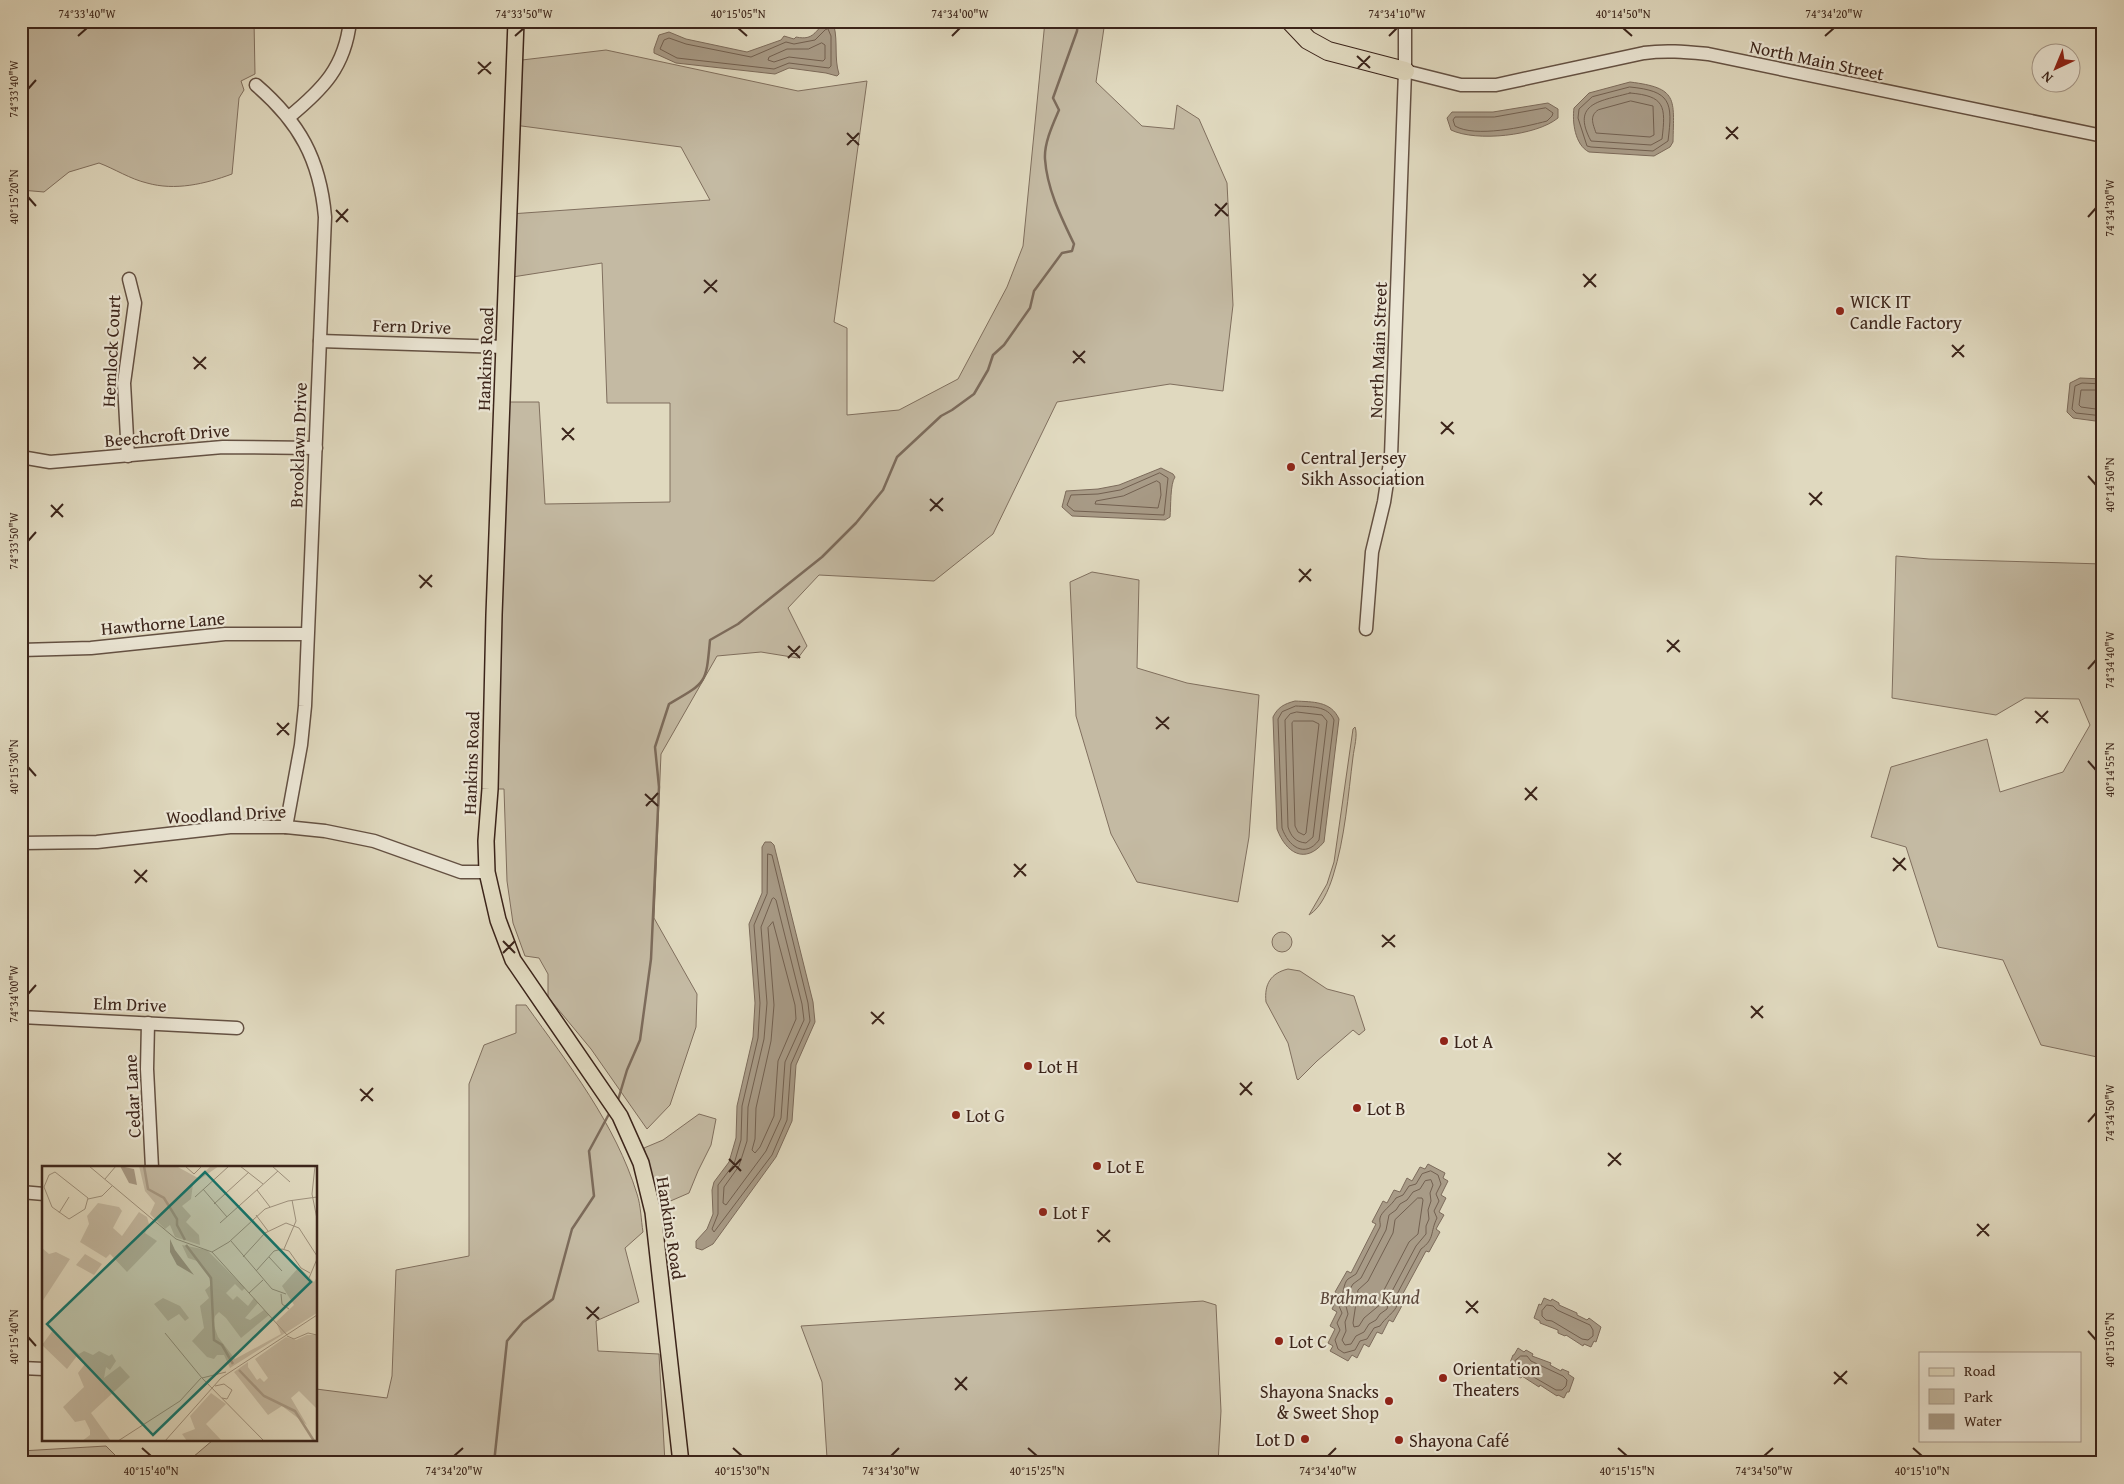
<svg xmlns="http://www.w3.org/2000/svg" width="2124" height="1484" font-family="'Gentium Book Plus',serif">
  <rect width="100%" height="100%" fill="#e0d9bf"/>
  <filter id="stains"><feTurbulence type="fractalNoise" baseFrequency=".004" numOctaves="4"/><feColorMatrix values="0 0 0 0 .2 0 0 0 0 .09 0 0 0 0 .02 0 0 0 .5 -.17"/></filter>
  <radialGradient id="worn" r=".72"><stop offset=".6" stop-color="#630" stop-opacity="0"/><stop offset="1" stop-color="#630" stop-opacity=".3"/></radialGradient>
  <!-- green -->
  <g fill="#c4baa3" stroke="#806f5e">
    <path d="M21 21H254L255 74 241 81 244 90 239 98 232 174C205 184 175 191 147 183 130 179 115 169 99 163L69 172 44 192 21 190Z"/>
    <path d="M1045 21H1105L1096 82 1142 126 1174 129 1177 105 1199 119 1227 183 1233 305 1223 391 1170 384 1057 402 993 534 934 581 819 575 788 608 807 646 798 658 761 652 717 656 661 754 654 918 697 994 696 1027 670 1105 647 1129 591 1049 548 997V974L539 958 525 956 513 923 507 881 504 789H489L501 402H539L545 504 670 502V403H607L602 263 506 278 510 214 710 200 681 147 514 125 522 60 606 50 798 91 867 81 834 322 847 328V415L899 410 958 379 1007 287 1023 246Z"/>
    <path d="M1896 556 1929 559 2103 564V1073L2102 1058 2041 1045 2003 960 1938 947 1906 847 1871 837 1891 767 1987 739 2000 792 2063 772 2090 725 2079 699 2025 698 1996 715 1892 698Z"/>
    <path d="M1092 572 1139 580 1137 668 1187 683 1259 695 1249 837 1238 902 1137 882 1111 834 1076 716 1070 582Z"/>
    <path d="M1355 727C1358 735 1354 748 1353 757 1348 796 1345 838 1333 876 1329 889 1321 908 1309 915L1327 884 1334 862 1353 729Z"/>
    <circle cx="1282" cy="942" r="10"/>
    <path d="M1288 969 1300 971 1327 989 1354 996 1365 1030 1359 1035 1353 1030 1317 1061 1298 1080 1297 1079 1288 1043 1266 1002C1264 984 1271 973 1288 969Z"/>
    <path d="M516 1005H526C569 1065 615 1123 637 1194 641 1206 641 1220 643 1232L625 1248 639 1302 596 1321 598 1351 659 1354 665 1463H186L213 1440H316V1389L387 1398 392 1376 396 1270 469 1256V1084L484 1045 516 1033Z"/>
    <path d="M699 1114 716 1119 711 1145 698 1171 689 1193 659 1206 644 1148 663 1140Z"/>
    <path d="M1203 1301 1216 1305 1221 1411 1218 1463H818L827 1458 822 1382 801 1326Z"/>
    <path d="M106 1446 123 1463H21V1451Z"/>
  </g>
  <!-- water -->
  <g fill="#a89b87" stroke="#7c6b5b">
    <path d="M827 22 834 26C838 42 834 58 839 74L837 76 826 73 789 68 775 74 676 63 654 53V49L659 35 669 32 686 39 747 52 781 40 784 36 794 39 796 37C815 41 814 30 827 22Z"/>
    <path d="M1630 82C1678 88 1674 98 1673 142L1670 147 1654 156 1589 152C1575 145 1572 122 1574 108L1589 93Z"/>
    <path d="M1548 103 1558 109V118C1536 136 1476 142 1451 130L1447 118 1452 112H1493Z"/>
    <path d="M2080 378 2103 379V422L2073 418 2067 412 2070 383Z"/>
    <path d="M1161 468 1173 474 1175 477C1170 484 1171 506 1170 517L1165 520 1072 516 1062 507 1066 491 1098 489 1119 485Z"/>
    <path d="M1295 701C1313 702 1331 701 1339 719L1324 842C1305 865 1286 853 1277 829L1273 717C1278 707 1284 704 1295 701Z"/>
    <path d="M765 842H771L774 845 813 1002 815 1022 796 1065 792 1121 776 1157 713 1244 702 1250 696 1248V1241L707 1229 713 1214 712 1190 714 1182 729 1162 736 1138 737 1106 753 1037 755 1003 749 924 762 893V847Z"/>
    <path d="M1428 1164 1445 1173 1443 1178 1448 1181 1441 1195 1446 1198 1439 1212 1444 1215 1436 1229 1440 1232 1429 1252 1426 1251 1400 1299 1404 1302 1393 1322 1389 1320 1382 1334 1377 1332 1369 1347 1364 1344 1357 1358 1352 1355 1348 1361 1330 1351 1333 1346 1328 1343 1335 1329 1330 1326 1337 1312 1332 1309 1339 1295 1335 1292 1347 1271 1351 1273 1376 1224 1372 1222 1383 1201 1387 1203 1394 1190 1400 1192 1407 1178 1412 1181 1420 1167 1425 1169Z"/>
    <path d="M1544 1298 1551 1301 1552 1299 1559 1303V1305L1577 1313V1315L1587 1320 1589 1318 1601 1327 1596 1342 1594 1341 1591 1347 1584 1344 1583 1346 1566 1335 1565 1336 1558 1333V1330L1540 1323V1321L1534 1318 1539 1304 1541 1305Z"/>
    <path d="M1518 1348 1524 1352 1526 1350 1533 1354 1532 1356 1551 1363 1550 1365 1561 1371 1562 1369 1569 1372 1568 1374 1574 1378 1569 1392H1567L1564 1398 1558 1395 1557 1396 1540 1385 1539 1387 1522 1376 1521 1378 1513 1374 1514 1372 1508 1368 1513 1355H1514Z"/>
  </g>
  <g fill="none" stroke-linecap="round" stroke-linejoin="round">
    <!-- shore -->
    <g stroke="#726050" stroke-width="1">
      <path d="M828 29 831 36V66L829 68 789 63 774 69 677 58 660 49 664 40 669 38 686 44 751 57 786 42 794 44 815 40 825 30Z"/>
      <path d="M822 43 825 45V59L823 61 789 57 774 62 768 60 769 57 787 49H808Z"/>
      <path d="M1630 87C1671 91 1673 102 1668 141L1653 151 1591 147 1587 146 1578 118 1579 109 1592 97Z"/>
      <path d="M1630 93C1665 96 1666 106 1662 139L1651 145 1591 141C1570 102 1602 101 1630 93Z"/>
      <path d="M1631 101 1653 106 1654 135 1650 137 1596 133C1593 124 1589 116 1598 110Z"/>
      <path d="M1546 108 1553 113 1552 116 1547 121C1525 127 1475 138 1455 126L1453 120 1455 117H1494Z"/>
      <path d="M2103 384 2082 383 2075 386 2072 409 2076 413 2103 416"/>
      <path d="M2103 390H2081L2079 405 2081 407 2103 410"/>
      <path d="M1160 473 1168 478 1164 515 1074 511 1067 505 1071 495 1098 494 1120 490Z"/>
      <path d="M1157 481 1160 483 1161 495 1158 508 1095 504 1096 501 1123 496Z"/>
      <path d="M1296 706C1310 707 1328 705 1334 720L1319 840C1305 859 1288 846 1282 828L1278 719 1282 712Z"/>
      <path d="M1297 712 1322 715 1327 721 1313 837 1306 843C1295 842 1291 836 1288 827L1285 720 1290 714Z"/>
      <path d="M1294 721H1313L1319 724 1306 833 1304 835 1298 832 1295 826 1292 723Z"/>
      <path d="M768 854 772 855 808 1003 810 1021 791 1064 787 1120 772 1155 714 1232 712 1229 718 1214V1185L734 1164 741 1140 742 1106 758 1038 760 1003 754 925 767 894Z"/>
      <path d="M774 898 776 900 802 1004 804 1020 785 1062 781 1118 766 1151 726 1205 723 1203 724 1187 739 1166 747 1141 748 1107 764 1039 767 1003 761 927 772 899Z"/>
      <path d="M773 922 795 1005 796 1019 778 1061 774 1116 760 1147 755 1153 752 1150 755 1139 756 1108 771 1041 774 1005 768 928Z"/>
      <path d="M1431 1171 1438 1175 1441 1184 1436 1194 1439 1201 1434 1211 1437 1218C1430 1232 1435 1239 1421 1249L1396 1296C1396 1299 1397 1302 1397 1305 1396 1311 1384 1319 1380 1326L1374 1328 1367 1339 1360 1341 1355 1350 1344 1353 1338 1349 1335 1340 1340 1330 1337 1323 1342 1313 1339 1306C1343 1298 1343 1283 1348 1279 1351 1277 1353 1276 1356 1274L1380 1227C1381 1224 1379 1221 1380 1218 1381 1212 1392 1205 1396 1198L1403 1195 1409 1186 1416 1184 1422 1174Z"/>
      <path d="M1431 1180 1433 1185 1430 1193 1431 1201 1428 1210 1429 1219 1426 1226V1234L1416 1246 1391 1293 1387 1309 1380 1314 1376 1320 1369 1324 1364 1332 1356 1336 1351 1344 1345 1345 1342 1340 1346 1331 1345 1322 1348 1314 1346 1306 1350 1298V1289L1353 1284 1361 1278 1386 1230 1389 1215 1396 1210 1400 1204 1407 1200 1413 1192 1420 1189 1425 1181Z"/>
      <path d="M1418 1198H1422L1423 1200 1418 1234 1409 1242 1384 1290 1382 1303 1364 1318 1359 1326 1354 1327 1353 1323 1358 1290 1368 1281 1393 1233 1395 1220Z"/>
      <path d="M1547 1305 1553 1306 1557 1310 1590 1325 1593 1330V1336L1588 1340 1582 1339 1552 1321 1546 1320 1542 1316V1311Z"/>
      <path d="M1521 1356H1527L1531 1361 1563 1376 1567 1380 1566 1386 1562 1390H1556L1525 1372 1519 1371 1515 1366V1361Z"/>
    </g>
    <!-- stream -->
    <g stroke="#7c6b5b" stroke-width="2.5">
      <path d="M618 1100 627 1070 640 1040 651 959 659 787 655 747 669 704C707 682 706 684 710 640L738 624 822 557 856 523 883 490 897 457 941 416 952 410 974 394 988 370 993 355 1004 345 1030 308 1034 291 1062 253 1072 251 1074 244C1061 217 1047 189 1045 159 1044 143 1053 124 1059 110L1053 98 1077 31 1078 21"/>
      <path d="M494 1463 507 1341 523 1322 553 1299 572 1229 594 1196 589 1151 609 1114"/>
    </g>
    <!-- minor casing -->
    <g stroke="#645143" stroke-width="15">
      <g id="minor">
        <path d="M1405 71 1461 85H1496L1644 53C1666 50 1686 52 1708 54L2103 136"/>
        <path d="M256 85C299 122 320 159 325 217L305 706 301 745 286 827"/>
        <path d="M289 117C323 89 345 67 350 21"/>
        <path d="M320 341 504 347"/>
        <path d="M128 456 124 383 135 303 129 279"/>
        <path d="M21 457 50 462 223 447 316 448"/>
        <path d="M1366 629 1372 552 1384 502 1391 456 1405 71V21"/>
        <path d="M21 650 91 648 225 634H307"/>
        <path d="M21 843 97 842 230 827H286L325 831 374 841 461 872H487"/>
        <path d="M21 1017 237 1028"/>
        <path d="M148 1023 147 1069 152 1168"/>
        <path d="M21 1192 44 1194"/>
        <path d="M21 1368 44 1369"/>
      </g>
    </g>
    <!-- major casing -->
    <g stroke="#3b241a" stroke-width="18">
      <path id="major" d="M516 21 494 615 490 789 486 841 487 872 498 920 513 960 620 1116 641 1163 653 1212 681 1463"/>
    </g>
    <!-- highway casing -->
    <g stroke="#3b241a" stroke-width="20">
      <path id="highway" d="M1290 21 1308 40 1328 51 1405 71"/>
    </g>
    <!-- minor -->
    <use href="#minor" stroke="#ebe6d5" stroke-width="12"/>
    <!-- major -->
    <use href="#major" stroke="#e0d9bf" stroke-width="15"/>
    <!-- highway -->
    <use href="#highway" stroke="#e0d9bf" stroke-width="18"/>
  </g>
  <!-- ticks -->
  <path fill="none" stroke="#3b241a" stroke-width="2" d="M738 28 747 36M1623 28 1632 36M78 36 87 28M515 36 524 28M952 36 960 28M1389 36 1397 28M1825 36 1834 28M1357 56 1370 68M478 62 491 74M1358 68 1370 56M478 74 491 62M28 89 36 80M1726 127 1738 139M847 133 859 145M1726 139 1738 127M847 145 859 133M28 197 36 206M1215 204 1228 216M336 210 348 222M1215 216 1227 203M2088 217 2096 208M336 222 348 209M1583 274 1596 287M704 280 717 292M1584 287 1596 274M704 293 717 280M1952 345 1964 357M1073 351 1085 363M193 357 206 369M1952 357 1964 345M1073 363 1085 351M194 369 206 357M1441 422 1454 434M562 428 574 440M1441 434 1453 422M562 440 574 428M2088 476 2096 485M1809 493 1822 505M930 499 943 511M51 505 63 517M1810 505 1822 492M930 511 943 498M51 517 63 504M28 541 36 532M1299 569 1311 581M419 575 432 587M1299 582 1311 569M420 588 432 575M1667 640 1680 652M788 646 800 658M1667 652 1679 640M788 658 800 646M2088 669 2096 660M2035 711 2048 723M1156 717 1169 729M277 723 289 735M2036 723 2048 711M1156 729 1169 717M277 735 289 723M2088 761 2096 770M28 767 36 776M1525 788 1537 800M645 794 658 806M1525 800 1537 787M646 806 658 793M1893 858 1906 870M1014 864 1026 876M134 870 147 882M1893 871 1905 858M1014 877 1026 864M135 883 147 870M1382 935 1395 947M503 941 515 953M1382 947 1395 935M503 953 515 941M28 994 36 985M1751 1006 1763 1018M871 1012 884 1024M1751 1018 1763 1006M872 1024 884 1012M1240 1083 1252 1095M360 1089 373 1101M1240 1095 1252 1082M361 1101 373 1088M2088 1122 2096 1113M1608 1153 1621 1165M729 1159 741 1171M1608 1166 1621 1153M729 1172 741 1159M1977 1224 1989 1236M1097 1230 1110 1242M1977 1236 1989 1224M1098 1242 1110 1230M1466 1301 1478 1313M586 1307 599 1319M1466 1313 1478 1301M587 1319 599 1307M2088 1331 2096 1340M28 1337 36 1346M1834 1372 1847 1384M955 1378 967 1390M1834 1384 1847 1371M955 1390 967 1377M142 1448 151 1456M733 1448 742 1456M1028 1448 1037 1456M1618 1448 1627 1456M1913 1448 1922 1456M454 1456 463 1448M891 1456 899 1448M1328 1456 1336 1448M1764 1456 1773 1448"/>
  <!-- markers -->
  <g fill="#8f2418" stroke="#ebe6d5" stroke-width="2">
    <circle cx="1840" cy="311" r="5"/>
    <circle cx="1291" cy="467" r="5"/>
    <circle cx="1444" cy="1041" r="5"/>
    <circle cx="1028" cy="1066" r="5"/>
    <circle cx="1357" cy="1108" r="5"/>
    <circle cx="956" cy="1115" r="5"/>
    <circle cx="1097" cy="1166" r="5"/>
    <circle cx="1043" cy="1212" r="5"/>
    <circle cx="1279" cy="1341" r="5"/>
    <circle cx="1443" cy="1378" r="5"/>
    <circle cx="1389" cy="1401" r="5"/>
    <circle cx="1305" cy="1439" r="5"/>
    <circle cx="1399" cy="1440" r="5"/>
  </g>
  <g text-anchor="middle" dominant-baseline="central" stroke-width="4.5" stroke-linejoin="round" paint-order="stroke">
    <!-- street labels -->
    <g font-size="18" fill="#3b241a" stroke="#ebe6d5">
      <text transform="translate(1817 60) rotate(12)">North Main Street</text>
      <text transform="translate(412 326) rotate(2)">Fern Drive</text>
      <text transform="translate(1378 350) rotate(-88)">North Main Street</text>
      <text transform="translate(111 351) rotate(-87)">Hemlock Court</text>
      <text transform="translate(485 359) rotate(-88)">Hankins Road</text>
      <text transform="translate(167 435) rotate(-5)">Beechcroft Drive</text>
      <text transform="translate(298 445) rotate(-88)">Brooklawn Drive</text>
      <text transform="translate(163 623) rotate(-5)">Hawthorne Lane</text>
      <text transform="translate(471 763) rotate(-88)">Hankins Road</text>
      <text transform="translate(226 814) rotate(-3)">Woodland Drive</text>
      <text transform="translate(130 1004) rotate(2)">Elm Drive</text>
      <text transform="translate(132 1096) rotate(-93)">Cedar Lane</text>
      <text transform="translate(671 1228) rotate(81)">Hankins Road</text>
    </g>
    <!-- poi labels -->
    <g font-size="18" fill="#3b241a" stroke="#ebe6d5" text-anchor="start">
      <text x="1850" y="301">WICK IT<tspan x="1850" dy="21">Candle Factory</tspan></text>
      <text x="1301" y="457">Central Jersey<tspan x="1301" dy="21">Sikh Association</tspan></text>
      <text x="1454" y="1041">Lot A</text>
      <text x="1038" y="1066">Lot H</text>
      <text x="1367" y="1108">Lot B</text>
      <text x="966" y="1115">Lot G</text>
      <text x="1107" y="1166">Lot E</text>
      <text x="1053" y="1212">Lot F</text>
      <text x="1289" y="1341">Lot C</text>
      <text x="1453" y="1368">Orientation<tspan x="1453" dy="21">Theaters</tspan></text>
      <text x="1379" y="1391" text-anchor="end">Shayona Snacks<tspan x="1379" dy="21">&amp; Sweet Shop</tspan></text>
      <text x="1295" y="1439" text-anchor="end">Lot D</text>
      <text x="1409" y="1440">Shayona Café</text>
    </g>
    <!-- water labels -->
    <g font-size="19" font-style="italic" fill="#5c483b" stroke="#ebe6d5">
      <text x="1370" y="1297">Brahma Kund</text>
    </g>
  </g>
  <!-- overview -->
  <g transform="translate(42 1166)">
    <rect width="275" height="275" fill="#e0d9bf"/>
    <path d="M97 0H134L156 12 169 0H177L151 18 149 33 140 40 149 50 144 56 157 69 158 79 133 71 128 59 123 63 108 48 113 37 103 25ZM56 37 77 41 80 45 71 62 80 70 97 46 105 51 107 58 103 67 115 75 85 106 68 88 64 92 38 76 47 58 45 50ZM140 79 165 84 203 122 200 125 193 118 184 127 191 134 195 130 206 140 212 132 216 137 203 152 208 154 222 144 227 149 199 172 184 152 177 146 173 150 171 157 176 171 193 193 239 168 234 156 252 139 240 120 257 101 272 116 275 111V147L188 202 182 189H175L172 193 165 191 150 175 162 162 158 140 167 132 163 124 169 119 166 107 155 95 146 92ZM0 82 7 88 14 86 28 93 0 136ZM43 88 60 98 52 109 34 99ZM121 132 138 140 147 152 143 155 137 148 126 155 112 138ZM11 164 37 188 42 185 51 189 57 185 67 190 70 188 74 195 68 204 64 201 62 212 78 200 88 211 49 247 69 275H40L48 269V264L43 254 33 256 21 241 42 221 36 207 43 198 35 190 25 203 0 179ZM265 169H275V243L257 225 249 232 265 259 240 240 226 249 192 206 206 196V201L215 214 218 212 222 216 226 212 213 193 244 171 254 174ZM169 227 184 238 164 258 180 275H145L140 268 153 263 148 250Z" fill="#c4baa3"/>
    <path d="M78 0 92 3 95 19 87 17ZM128 73 133 84 152 109 135 99 128 86Z" fill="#a89b87"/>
    <path fill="none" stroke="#a89b87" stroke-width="2.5" d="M102 0 106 23 122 32 135 53V59L143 74M144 79 169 112 172 174 180 179 191 198M197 204 222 230 253 245 272 275"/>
    <path fill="none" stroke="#9e917d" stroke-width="1" d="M47 0 134 73 170 86 245 169M143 0 152 8 160 0M198 0 221 18M230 0 248 16M273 0 270 28 275 53M13 6 46 32 43 43 27 53 10 41 2 21 7 9ZM63 13 74 0M161 23 185 51M215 24 228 41M153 31 187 0M46 33 60 30 70 20M172 38 207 6M17 47 27 31M214 49 226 65M178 57 236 5M189 75 230 123 244 128M242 83 254 55 250 34M170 86 187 76 223 43 246 35 275 31M201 91 223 67 244 57 257 62 275 90M227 91 240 105M214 105 232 85 240 83 247 85 259 102 268 107M267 112 275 93M207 127 221 114M239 128 240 138 247 143M123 167 160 212 222 275M245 170 252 173 266 167 275 169M160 212 184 206M173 220 182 218 190 224 185 233 180 232M76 275 138 235 159 212M123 275 179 212 275 149"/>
    <path fill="#0f766e" fill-opacity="0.15" stroke="#0f766e" stroke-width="2.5" d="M163 6 269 116 111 269 5 158Z"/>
    <rect width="275" height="275" fill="none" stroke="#3b241a" stroke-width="2.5"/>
  </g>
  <!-- margin -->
  <rect width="2124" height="1484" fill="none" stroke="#e0d9bf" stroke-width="55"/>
  <!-- legend -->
  <rect x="1919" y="1352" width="162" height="90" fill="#ebe6d5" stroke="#a5988a"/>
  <rect x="1929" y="1368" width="25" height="8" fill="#e0d9bf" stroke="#a5988a"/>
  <text x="1964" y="1376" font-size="15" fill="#3b241a">Road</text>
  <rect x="1929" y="1389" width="25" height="15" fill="#c4baa3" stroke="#a5988a"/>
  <text x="1964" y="1402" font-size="15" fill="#3b241a">Park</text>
  <rect x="1929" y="1414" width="25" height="15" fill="#a89b87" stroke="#a5988a"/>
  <text x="1964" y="1426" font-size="15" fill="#3b241a">Water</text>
  <!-- north arrow -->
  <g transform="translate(2056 68) rotate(224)"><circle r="24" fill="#ebe6d5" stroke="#a5988a"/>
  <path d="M0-4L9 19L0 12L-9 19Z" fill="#8f2418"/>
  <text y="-8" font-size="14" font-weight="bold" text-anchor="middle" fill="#3b241a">N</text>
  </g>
  <rect x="28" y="28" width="2068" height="1428" fill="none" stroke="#3b241a" stroke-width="2"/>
  <g font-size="12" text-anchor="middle" fill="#3b241a">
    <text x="87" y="18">74°33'40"W</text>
    <text x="524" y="18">74°33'50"W</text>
    <text x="738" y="18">40°15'05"N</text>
    <text x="960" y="18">74°34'00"W</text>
    <text x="1397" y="18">74°34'10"W</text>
    <text x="1623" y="18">40°14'50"N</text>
    <text x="1834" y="18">74°34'20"W</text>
    <text transform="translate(14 89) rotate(-90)" y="4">74°33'40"W</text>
    <text transform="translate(14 197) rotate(-90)" y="4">40°15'20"N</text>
    <text transform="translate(2110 208) rotate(-90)" y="4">74°34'30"W</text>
    <text transform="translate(2110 485) rotate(-90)" y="4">40°14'50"N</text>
    <text transform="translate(14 541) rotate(-90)" y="4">74°33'50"W</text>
    <text transform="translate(2110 660) rotate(-90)" y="4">74°34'40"W</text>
    <text transform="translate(14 767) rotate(-90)" y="4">40°15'30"N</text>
    <text transform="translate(2110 770) rotate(-90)" y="4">40°14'55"N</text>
    <text transform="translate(14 994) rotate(-90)" y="4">74°34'00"W</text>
    <text transform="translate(2110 1113) rotate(-90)" y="4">74°34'50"W</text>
    <text transform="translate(14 1337) rotate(-90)" y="4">40°15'40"N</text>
    <text transform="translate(2110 1340) rotate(-90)" y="4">40°15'05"N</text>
    <text x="151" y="1475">40°15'40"N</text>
    <text x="454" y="1475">74°34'20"W</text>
    <text x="742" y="1475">40°15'30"N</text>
    <text x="891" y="1475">74°34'30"W</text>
    <text x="1037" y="1475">40°15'25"N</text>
    <text x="1328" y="1475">74°34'40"W</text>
    <text x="1627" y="1475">40°15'15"N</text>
    <text x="1764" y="1475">74°34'50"W</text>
    <text x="1922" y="1475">40°15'10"N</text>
  </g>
  <rect width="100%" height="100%" filter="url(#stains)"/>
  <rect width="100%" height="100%" fill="url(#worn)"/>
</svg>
